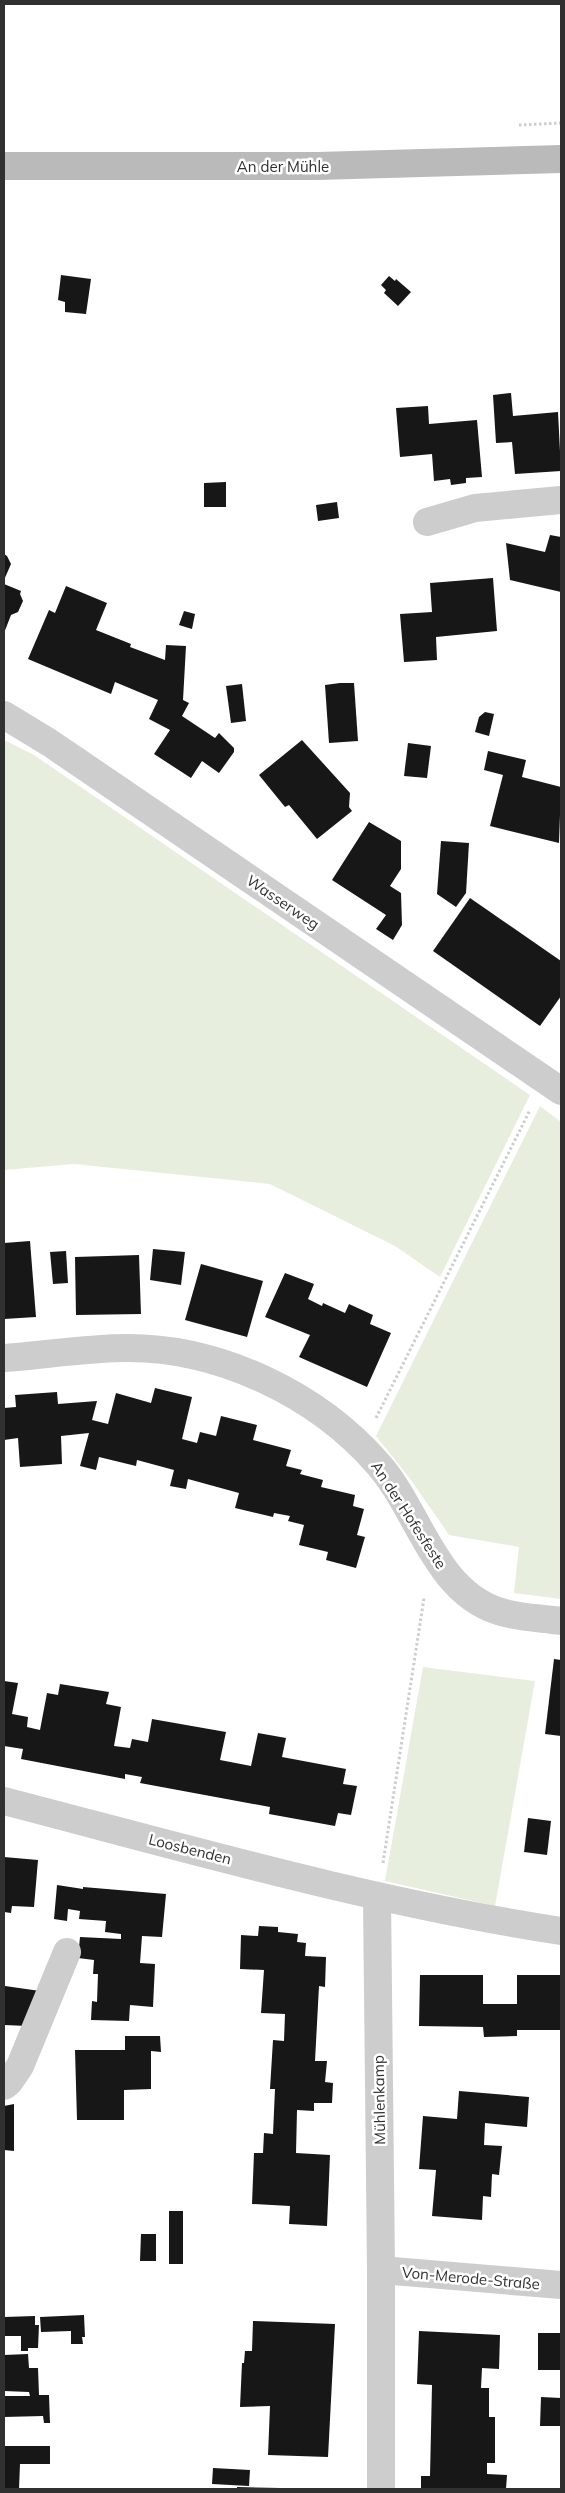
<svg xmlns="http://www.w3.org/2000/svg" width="565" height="2493" font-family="Mulish,sans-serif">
  <rect width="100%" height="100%" fill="#fff"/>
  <!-- green -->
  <g fill="#e7eede">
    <path d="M4 740 34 755 530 1095 440 1277 395 1246 270 1184 74 1164 4 1170Z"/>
    <path d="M540 1106 561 1122V1599L514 1593 519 1547 449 1535 411 1480 376 1436Z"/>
    <path d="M423 1667 535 1681 495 1906 385 1881Z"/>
  </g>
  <!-- building -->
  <g fill="#171717">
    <path d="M61 275 91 279 86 314 65 312V302L58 300Z"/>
    <path d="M389 276 395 281 396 279 411 292 398 306 384 293 386 290 381 285Z"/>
    <path d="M511 393 513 416 558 412 561 471 515 474 512 442 496 443 493 395Z"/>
    <path d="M428 406 429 424 477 420 482 477 466 478V483L451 485 450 479 434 481 432 454 400 457 396 408Z"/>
    <path d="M226 482V507H204V483Z"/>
    <path d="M337 502 339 518 318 521 316 505Z"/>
    <path d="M550 535 561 537V592L510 580 506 543 545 552Z"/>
    <path d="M4 554 7 556 11 564 4 580Z"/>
    <path d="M493 578 497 631 436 637 437 660 404 662 400 614 432 612 430 583Z"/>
    <path d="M4 584 21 591 20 594 23 601 18 612 11 615 4 633Z"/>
    <path d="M66 586 107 603 96 630 131 644 130 647 165 660 166 645 186 646 183 700 189 703 182 716 215 738 219 733 234 748V752L219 773 202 761 191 778 154 754 170 730 149 719 158 700 115 682 111 694 28 659 49 610 55 613Z"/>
    <path d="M184 611 195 614 192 629 179 625Z"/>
    <path d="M340 683H354L358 741 329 743 325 685Z"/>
    <path d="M242 684 246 721 231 723 226 686Z"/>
    <path d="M485 712 494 714 489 736 475 732 479 717Z"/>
    <path d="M302 740 350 793 349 807 352 811 317 839 289 805 285 807 259 775Z"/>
    <path d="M408 743 431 746 427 778 404 776Z"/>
    <path d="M488 751 526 760 522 777 561 787 559 843 490 826 503 775 484 770Z"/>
    <path d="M369 822 401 841V869L390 886 401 893 402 925 393 940 376 929 386 915 332 880Z"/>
    <path d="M441 841 469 843 466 893 456 907 437 894Z"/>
    <path d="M470 898 561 961V996L540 1026 433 951Z"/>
    <path d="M30 1241 36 1317 4 1319V1243Z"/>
    <path d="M153 1249 185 1252 181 1285 150 1280Z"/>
    <path d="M66 1251 68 1283 53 1284 50 1252Z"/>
    <path d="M139 1255 141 1314 76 1315 75 1257Z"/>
    <path d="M201 1264 263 1281 247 1337 185 1320Z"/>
    <path d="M285 1273 314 1284 308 1299 322 1306 323 1303 345 1313 349 1304 373 1315 370 1324 391 1333 367 1387 299 1357 310 1335 265 1317Z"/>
    <path d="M155 1388 192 1397 182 1439 197 1443 200 1432 216 1436 221 1416 257 1425 253 1440 291 1450 286 1466 302 1470 300 1474 323 1480 321 1487 355 1495 353 1506 364 1509 357 1535 365 1537 356 1568 326 1560 328 1552 299 1545 304 1525 288 1521 290 1516 274 1513 273 1517 235 1508 239 1493 188 1479 186 1489 170 1486 174 1470 137 1460 136 1466 99 1457 96 1470 80 1466 89 1433 61 1436 62 1464 20 1467 18 1438 4 1440V1408L16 1407 15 1395 57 1392 58 1404 97 1401 92 1420 108 1424 116 1393 151 1403Z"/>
    <path d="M554 1659 561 1660V1736L545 1734Z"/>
    <path d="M4 1681 18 1683 12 1714 28 1717 27 1727 40 1730 47 1693 58 1695 60 1684 109 1692 106 1704 121 1707 114 1746 130 1748 132 1739 148 1742 152 1719 226 1732 220 1760 251 1766 258 1733 286 1738 282 1757 346 1769 343 1784 357 1786 351 1815 338 1813 335 1826 269 1814 270 1807 140 1783 142 1777 125 1774V1779L21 1759 23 1749 4 1746Z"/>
    <path d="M528 1818 551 1821 547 1855 524 1852Z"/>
    <path d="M4 1857 38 1860 34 1907 12 1906 11 1913 4 1912Z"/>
    <path d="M57 1885 83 1889V1887L166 1894 162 1937 142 1936 140 1963 155 1964 153 2007 130 2005 129 2021 91 2020 92 2001 97 2002 98 1974H93L94 1960 78 1958 80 1937 121 1939V1934L105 1932 106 1921 79 1919 80 1911 68 1909 67 1921 54 1919Z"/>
    <path d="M259 1926 278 1927V1932L298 1934 297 1942 306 1943 305 1956 326 1957 325 1987 319 1986 315 2061H327L325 2082 333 2083 332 2103H314V2111L297 2110 296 2153 330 2155 327 2226 289 2224 290 2206 252 2204 254 2153H263L264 2133 273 2134 275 2089H270L273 2040 284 2041 285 2014 261 2013 264 1970 240 1969 241 1935 258 1936Z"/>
    <path d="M420 1975H483V2004H517V1975H561V2030H517V2036L484 2037 483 2027 419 2026Z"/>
    <path d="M5 1986 40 1991 27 2026 4 2025Z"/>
    <path d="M125 2036H160L161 2052 151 2051V2089L124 2090V2120H77L75 2050H125Z"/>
    <path d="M459 2091 529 2097 527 2127 485 2123 484 2145 502 2146 499 2175 492 2174 491 2197 483 2196 482 2220 432 2216 436 2170 419 2169 423 2116 457 2119Z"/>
    <path d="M14 2104V2151L4 2150V2106Z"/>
    <rect x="169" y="2211" width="14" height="53"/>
    <path d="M141 2234H156V2261H140Z"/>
    <path d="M84 2315 85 2337H82L83 2344H71V2331L41 2332 40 2317Z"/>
    <path d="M35 2316V2325H39L38 2348H28V2351H21V2336H4V2317Z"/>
    <path d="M253 2321 335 2324 328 2457 268 2455 270 2406 240 2407 242 2363H244L245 2351H252Z"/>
    <path d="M419 2331 500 2335 499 2369 482 2368 481 2388H489V2417H495V2463H487V2474L507 2475 506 2489H421V2476H430L432 2385 417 2384Z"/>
    <rect x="538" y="2333" width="23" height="37"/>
    <path d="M28 2354 29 2368H38L39 2395H49L50 2423H44L43 2416 4 2417V2396H30L29 2392 4 2391V2355Z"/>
    <path d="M541 2397 561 2398V2426H540Z"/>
    <path d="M4 2446H50V2464H20L19 2489H4Z"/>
    <path d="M213 2468 250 2470 249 2486 212 2484Z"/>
    <path d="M237 2487 280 2488V2489H237Z"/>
  </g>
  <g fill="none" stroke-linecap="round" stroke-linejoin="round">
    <!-- path -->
    <g stroke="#cdcdcd" stroke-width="3" stroke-dasharray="2.5 2.5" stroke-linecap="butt">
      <path d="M519 125 561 123"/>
      <path d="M376 1418 530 1110"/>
      <path d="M383 1863 424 1598"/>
    </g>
    <!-- street -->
    <g stroke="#cdcdcd" stroke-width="28">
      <path d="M427 522 475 508 561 500"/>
      <path d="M4 715 50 743 561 1091"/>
      <path d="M4 1358C45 1355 87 1348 128 1348 221 1348 318 1395 378 1464 419 1510 434 1590 498 1611 518 1618 541 1618 561 1621"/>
      <path d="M4 1801C189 1849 372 1902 561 1931"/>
      <path d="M377 1897 381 2270V2489"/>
      <path d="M4 2086 9 2082 20 2066 67 1952"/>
      <path d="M381 2270 561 2285"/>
    </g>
    <!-- secondary -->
    <path stroke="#bababa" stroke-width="28" d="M4 166H317L561 159"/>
  </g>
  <g text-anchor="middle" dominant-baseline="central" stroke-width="5" stroke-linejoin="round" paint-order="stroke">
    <!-- street labels -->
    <g font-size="15" fill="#303030" stroke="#fff">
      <text x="283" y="166">An der Mühle</text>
      <text transform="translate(283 902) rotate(34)">Wasserweg</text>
      <text transform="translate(409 1515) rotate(57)">An der Hofesfeste</text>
      <text transform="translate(190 1849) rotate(14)">Loosbenden</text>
      <text transform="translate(379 2100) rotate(-91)">Mühlenkamp</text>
      <text transform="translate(471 2278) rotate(5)">Von-Merode-Straße</text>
    </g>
  </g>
  <!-- border -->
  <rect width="565" height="2493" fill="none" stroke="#303030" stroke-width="10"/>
</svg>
